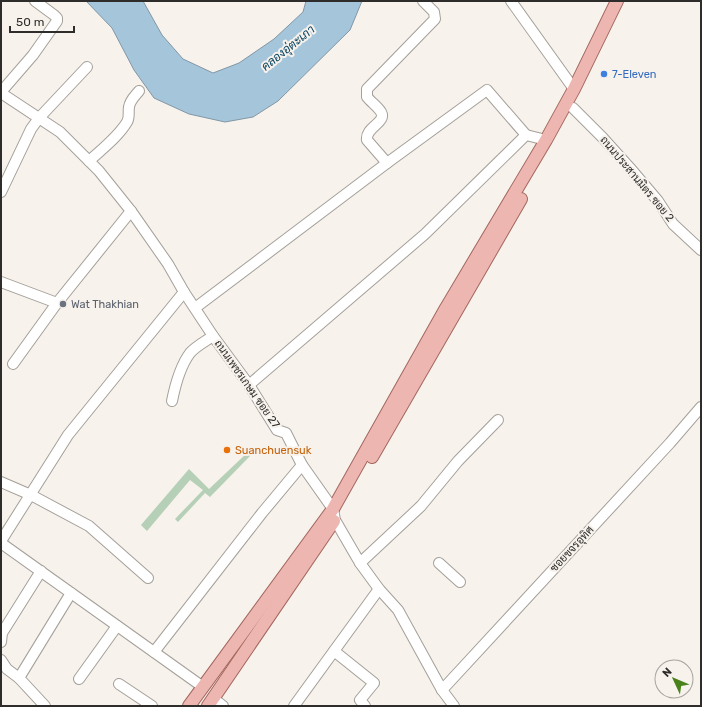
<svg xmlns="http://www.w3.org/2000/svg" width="702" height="707" font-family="Rubik,Sarabun,sans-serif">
  <rect width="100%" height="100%" fill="#f7f2ec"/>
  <!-- green -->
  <path fill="#b5d0b6" d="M247 453 250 456 210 497 205 493 178 522 175 519 203 490 190 480 147 531 141 525 189 469 209 489Z"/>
  <!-- water -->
  <path fill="#a5c5db" stroke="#8297a6" d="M86 1H143L162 35 183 59 213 73 239 63 274 39 303 12 306 1H362L350 30 278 101 253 117 225 122 189 114 154 98 134 70 112 28Z"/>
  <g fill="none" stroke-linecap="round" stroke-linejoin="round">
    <!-- minor casing -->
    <g stroke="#a49f99" stroke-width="12">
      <g id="minor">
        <path d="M511 1 574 89"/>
        <path d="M1 92 33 55 57 21V18L54 15 35 1"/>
        <path d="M1 93 60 132 99 171 131 211 168 264 184 292 213 336 249 385 277 430 286 433 302 465 333 509 335 520 360 563 379 589 398 610 442 690 454 706"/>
        <path d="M573 108 603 138 630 168 658 201 673 224 701 250"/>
        <path d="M89 161C102 149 118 137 127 122 130 117 128 112 129 107 130 100 135 96 139 91"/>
        <path d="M387 163 367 140C365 127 387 123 381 112 378 107 371 102 367 97V89L435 19 434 12 423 1"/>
        <path d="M1 192 31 129 39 118 87 67"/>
        <path d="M1 282 57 303"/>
        <path d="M195 308 387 163 487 90 526 135"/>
        <path d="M13 364 57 303 131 211"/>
        <path d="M249 385 425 234 526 135 546 140"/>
        <path d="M172 401C175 386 181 365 190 353 196 346 206 341 213 336"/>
        <path d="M1 482 31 495 89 526 148 578"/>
        <path d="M1 541 68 435 184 292"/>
        <path d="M1 543 203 687"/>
        <path d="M360 563 421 506 458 461 498 420"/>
        <path d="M439 563 460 582"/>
        <path d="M1 642 2 633 41 571"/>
        <path d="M334 651 374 683 360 700 365 706"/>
        <path d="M154 652 262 513 302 465"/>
        <path d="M1 660 7 669 19 678"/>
        <path d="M79 679 117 626"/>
        <path d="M119 684 152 706"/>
        <path d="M442 690 670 443 701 407"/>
        <path d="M214 699 223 706"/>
        <path d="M45 706 19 678 71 593"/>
        <path d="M294 706 379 589"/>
      </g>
    </g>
    <!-- major casing -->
    <g stroke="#a3675f" stroke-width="14">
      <g id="major">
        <path d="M372 457 521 199"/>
        <path d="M189 706 333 509 446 308 546 140 574 89 617 1"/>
        <path d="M208 706 334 521"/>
      </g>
    </g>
    <!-- minor -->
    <use href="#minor" stroke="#fff" stroke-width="10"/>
    <!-- major -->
    <use href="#major" stroke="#edb6b0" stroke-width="12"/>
  </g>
  <!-- markers -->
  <circle fill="#3f7fe0" stroke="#f7f2ec" stroke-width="1.5" cx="604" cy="74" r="4"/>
  <circle fill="#6b7280" stroke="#f7f2ec" stroke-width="1.5" cx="63" cy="304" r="4"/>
  <circle fill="#e8710a" stroke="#f7f2ec" stroke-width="1.5" cx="227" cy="450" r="4"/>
  <g text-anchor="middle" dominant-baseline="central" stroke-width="4" stroke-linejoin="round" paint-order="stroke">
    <!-- shop labels -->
    <g font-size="11" fill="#366cbe" stroke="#f7f2ec" text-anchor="start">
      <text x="612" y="74">7-Eleven</text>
    </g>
    <!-- street labels -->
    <g font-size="11" fill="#2f2d2b" stroke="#f7f2ec">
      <text transform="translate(637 179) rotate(50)">ถนนประสานมิตร ซอย 2</text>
      <text transform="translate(247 384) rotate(55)">ถนนเพชรเกษม ซอย 27</text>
      <text transform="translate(572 549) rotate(-47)">ซอยขจรอุทิศ</text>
    </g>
    <!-- worship labels -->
    <g font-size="11" fill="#5b616d" stroke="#f7f2ec" text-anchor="start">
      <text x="71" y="304">Wat Thakhian</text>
    </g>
    <!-- food labels -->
    <g font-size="11" fill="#c56008" stroke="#f7f2ec" text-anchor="start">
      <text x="235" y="450">Suanchuensuk</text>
    </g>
    <!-- water labels -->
    <g font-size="12" font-style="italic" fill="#084463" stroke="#f7f2ec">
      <text transform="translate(288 48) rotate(-39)">คลองอุ่ตะเภา</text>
    </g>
  </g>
  <!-- border -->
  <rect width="702" height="707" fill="none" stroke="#2f2d2b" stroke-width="4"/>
  <!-- north arrow -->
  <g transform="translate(674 679) rotate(314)"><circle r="19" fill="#f7f2ec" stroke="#a7a39f"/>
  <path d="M0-3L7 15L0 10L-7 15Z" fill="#49821b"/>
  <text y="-6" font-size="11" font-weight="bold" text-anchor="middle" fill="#2f2d2b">N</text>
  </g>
  <!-- scale -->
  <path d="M10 26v6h64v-6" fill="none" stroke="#2f2d2b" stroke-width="2"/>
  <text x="16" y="26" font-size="12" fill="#2f2d2b" stroke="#f7f2ec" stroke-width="3" paint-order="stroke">50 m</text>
</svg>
